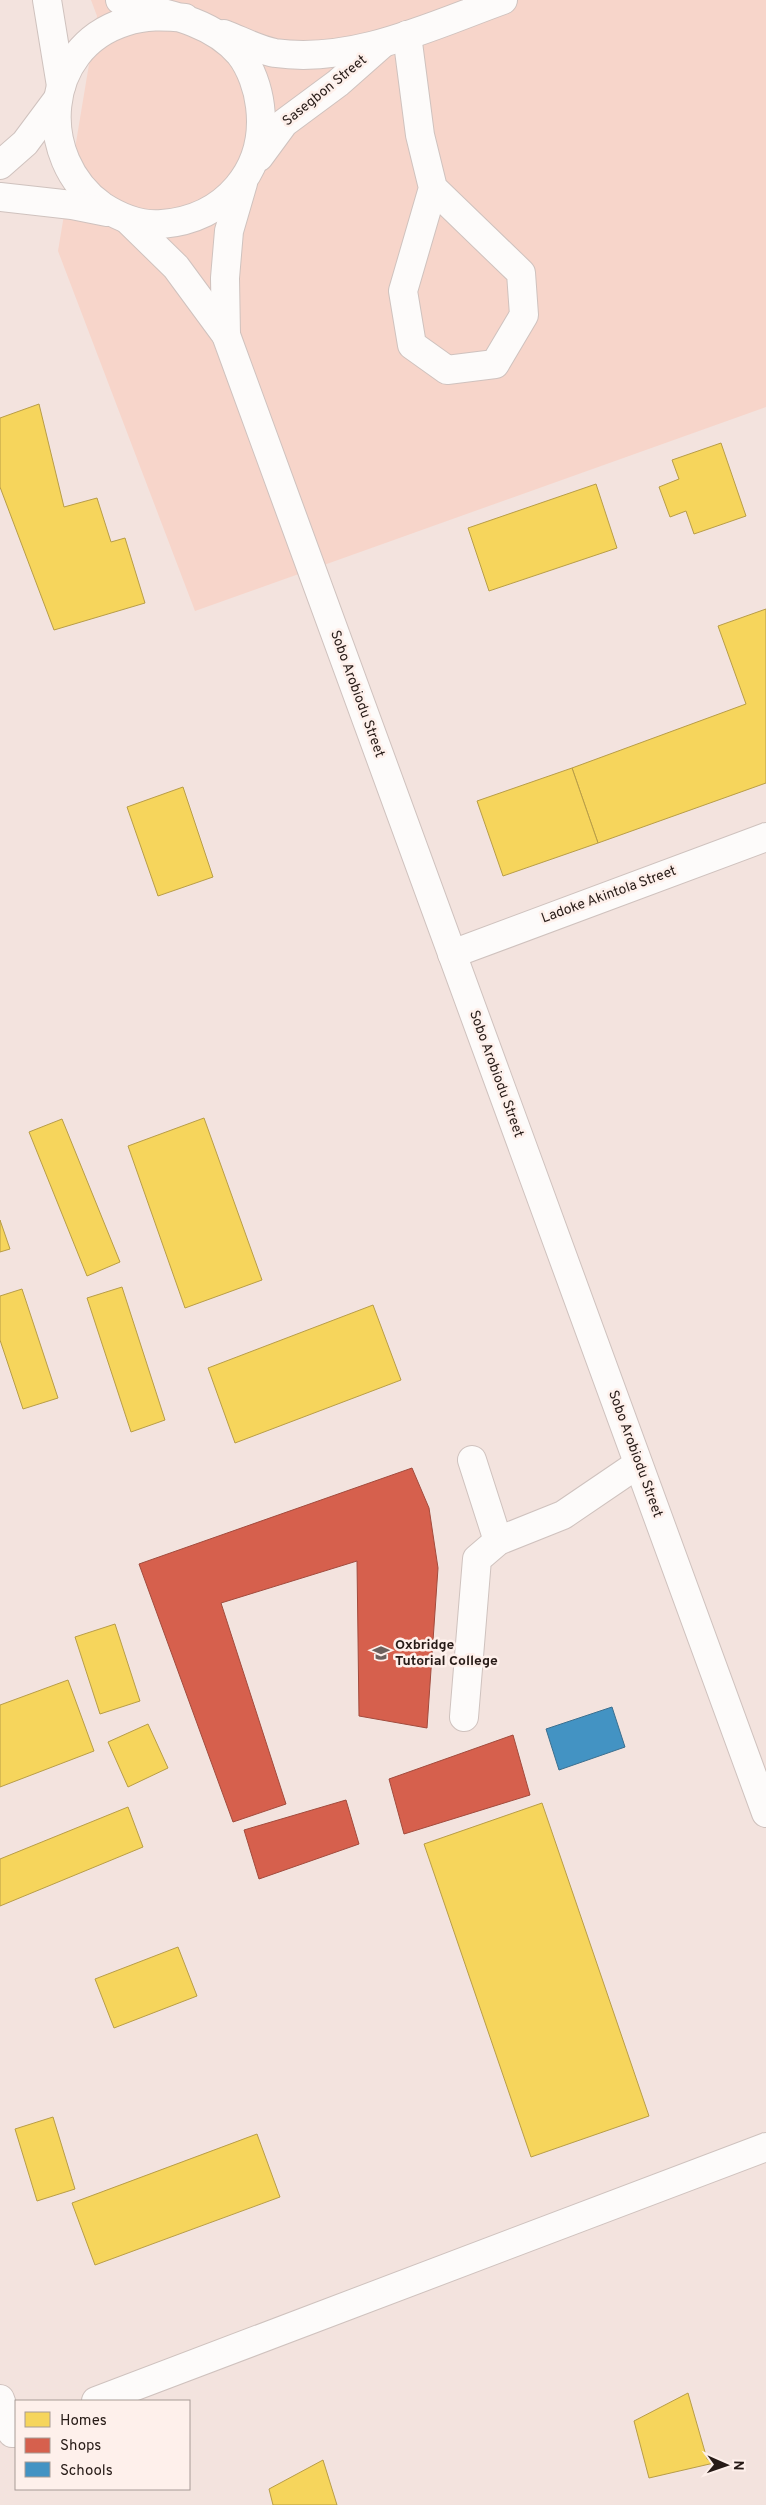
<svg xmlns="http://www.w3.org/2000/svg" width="766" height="2505" font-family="Overpass,sans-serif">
  <rect width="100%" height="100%" fill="#f3e3de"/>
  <!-- green -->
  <path fill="#f7d5ca" d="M91 0H766V407L195 611 58 251 97 16Z"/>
  <!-- homes -->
  <g fill="#f6d55c" stroke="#b89d47">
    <path d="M39 404 64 507 97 498 111 542 125 538 145 603 54 630 0 487V418Z"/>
    <path d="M721 443 746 516 694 534 686 511 670 517 659 487 679 479 672 460Z"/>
    <path d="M596 484 617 548 489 591 468 528Z"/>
    <path d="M766 609V783L598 843 572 768 746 704 718 626Z"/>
    <path d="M572 768 598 843 503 876 477 801Z"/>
    <path d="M183 787 213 877 158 896 127 807Z"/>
    <path d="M204 1118 262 1280 185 1308 128 1146Z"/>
    <path d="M62 1119 120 1262 87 1276 29 1132Z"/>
    <path d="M0 1220 10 1249 0 1252Z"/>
    <path d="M122 1287 165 1420 131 1432 87 1298Z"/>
    <path d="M22 1289 58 1398 23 1409 0 1340V1296Z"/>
    <path d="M373 1305 401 1380 235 1443 208 1368Z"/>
    <path d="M115 1624 140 1701 100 1714 75 1637Z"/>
    <path d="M68 1680 94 1751 0 1787V1705Z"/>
    <path d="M148 1724 168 1768 128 1787 108 1742Z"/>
    <path d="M542 1803 649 2116 531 2157 424 1844Z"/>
    <path d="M128 1807 143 1847 0 1906V1859Z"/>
    <path d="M178 1947 197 1996 114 2028 95 1979Z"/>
    <path d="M53 2117 75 2189 37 2201 15 2129Z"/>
    <path d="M257 2134 280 2197 95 2265 72 2203Z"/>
    <path d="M688 2393 707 2459 714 2463 649 2478 634 2421Z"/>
    <path d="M323 2460 337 2505H273L269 2489Z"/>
  </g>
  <!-- shops -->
  <g fill="#d6604d" stroke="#a24b3d">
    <path d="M412 1468 429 1508 438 1568 427 1728 359 1716 357 1561 221 1603 286 1804 233 1822 139 1564Z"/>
    <path d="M513 1735 530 1795 404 1834 389 1779Z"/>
    <path d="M346 1800 359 1844 259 1879 244 1830Z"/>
  </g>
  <!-- schools -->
  <path fill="#4393c3" stroke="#3b6f8f" d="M612 1707 625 1747 559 1770 546 1729Z"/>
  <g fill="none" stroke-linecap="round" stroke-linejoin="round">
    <!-- minor casing -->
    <g stroke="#cfc2be" stroke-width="30">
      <g id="minor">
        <path d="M47 0 61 86"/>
        <path d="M120 0 128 5C168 14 212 21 240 54 251 68 258 89 260 106 268 170 225 219 162 224 141 226 119 217 102 206 35 158 42 48 125 22 146 15 164 16 185 18"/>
        <path d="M224 34C240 40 258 50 275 53 354 64 431 26 503 0"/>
        <path d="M407 35 420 135 433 188 403 291 412 345 447 370 495 364 524 315 521 273 433 188"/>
        <path d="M259 157 284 123 338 83 381 45"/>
        <path d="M0 165 25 143 57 100"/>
        <path d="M0 197 72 205 107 212"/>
        <path d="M128 220 176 267 226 335 766 1813"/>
        <path d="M226 335 225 278 229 231 243 183"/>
        <path d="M452 954 766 837"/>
        <path d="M472 1460 498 1541"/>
        <path d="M464 1717 477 1559 498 1541 563 1515 638 1464"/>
        <path d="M0 2399 12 2433"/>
        <path d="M96 2401 766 2147"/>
      </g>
    </g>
    <!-- minor -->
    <use href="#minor" stroke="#fdfbfa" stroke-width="28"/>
  </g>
  <!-- icons -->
  <defs>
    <g id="school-bare" transform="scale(1.35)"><path d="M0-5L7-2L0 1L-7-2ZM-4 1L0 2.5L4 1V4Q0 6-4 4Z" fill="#6e615d" stroke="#fef0eb" stroke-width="2.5" paint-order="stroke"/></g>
  </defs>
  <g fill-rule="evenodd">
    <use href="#school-bare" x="381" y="1653"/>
  </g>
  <g text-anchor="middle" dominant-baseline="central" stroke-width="5" stroke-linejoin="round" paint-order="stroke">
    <!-- street labels -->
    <g font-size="14" fill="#271b17" stroke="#fef0eb">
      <text transform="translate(325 91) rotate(-39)">Sasegbon Street</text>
      <text transform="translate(357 694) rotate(70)">Sobo Arobiodu Street</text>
      <text transform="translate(609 895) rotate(-20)">Ladoke Akintola Street</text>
      <text transform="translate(496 1074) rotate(70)">Sobo Arobiodu Street</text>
      <text transform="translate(635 1454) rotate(70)">Sobo Arobiodu Street</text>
    </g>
    <!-- poi labels -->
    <g font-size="14" font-weight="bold" fill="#271b17" stroke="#fef0eb" text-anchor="start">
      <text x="395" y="1645">Oxbridge<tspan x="395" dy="16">Tutorial College</tspan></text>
    </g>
  </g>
  <!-- legend -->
  <rect x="15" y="2400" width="175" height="90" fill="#fef0eb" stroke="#a89b96"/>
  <rect x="25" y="2412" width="25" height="15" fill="#f6d55c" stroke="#a89b96"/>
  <text x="60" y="2425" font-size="15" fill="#271b17">Homes</text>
  <rect x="25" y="2438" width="25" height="15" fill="#d6604d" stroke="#a89b96"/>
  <text x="60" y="2450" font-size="15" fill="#271b17">Shops</text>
  <rect x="25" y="2462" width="25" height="15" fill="#4393c3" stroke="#a89b96"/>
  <text x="60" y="2475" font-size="15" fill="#271b17">Schools</text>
  <!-- north arrow -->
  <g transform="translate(726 2465) rotate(92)" stroke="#fef0eb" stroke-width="4" paint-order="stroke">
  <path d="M0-4L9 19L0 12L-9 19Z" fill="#271b17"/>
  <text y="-8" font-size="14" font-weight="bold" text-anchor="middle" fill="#271b17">N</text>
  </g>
</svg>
